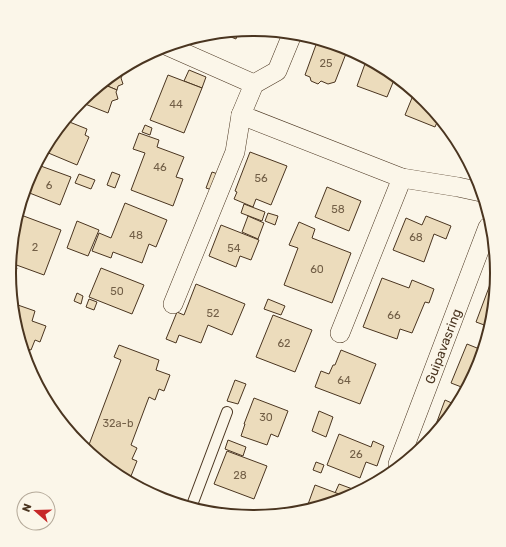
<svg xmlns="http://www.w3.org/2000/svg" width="506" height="547" font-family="Rubik,sans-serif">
  <rect width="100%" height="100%" fill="#fbf6e9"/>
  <!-- building -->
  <g fill="#ecdcbc" stroke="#4a3520">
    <path d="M238 32 236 39 226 35Z"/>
    <path d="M317 42 333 45 347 51 335 82 328 84 321 81 318 84 311 81 310 77 305 75Z"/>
    <path d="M366 61 394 80 387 97 357 86Z"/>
    <path d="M189 70 206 77 202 88 184 81Z"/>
    <path d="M124 72 121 78 123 84 118 86 117 90 105 85Z"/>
    <path d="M168 75 202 88 184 133 150 120Z"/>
    <path d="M105 85 117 90 116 92 118 99 112 101 108 113 80 102Z"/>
    <path d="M414 93 426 101 438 120 435 127 405 115Z"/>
    <path d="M67 121 87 129 85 135 89 137 77 165 46 152Z"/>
    <path d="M145 125 152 128 150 135 142 132Z"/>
    <path d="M139 133 159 140 157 147 184 157 176 177 183 179 173 206 131 190 145 153 133 149Z"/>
    <path d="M250 152 287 166 271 205 256 199 253 207 234 199 237 192 235 191Z"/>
    <path d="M38 165 71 177 60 205 27 192Z"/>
    <path d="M112 172 120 175 115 188 107 185Z"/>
    <path d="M212 172 221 175 215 191 206 188Z"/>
    <path d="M79 174 95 180 91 189 75 183Z"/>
    <path d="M327 187 361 201 349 231 315 217Z"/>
    <path d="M125 203 167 220 156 247 149 244 142 263 113 252 111 258 92 251 99 233 111 238Z"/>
    <path d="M244 204 265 212 262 221 241 213Z"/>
    <path d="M268 213 278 216 275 225 265 221Z"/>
    <path d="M21 215 61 230 44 275 11 263Z"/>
    <path d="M248 216 264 223 258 239 242 232Z"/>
    <path d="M426 216 451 226 446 239 434 234 424 262 393 250 406 218 422 225Z"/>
    <path d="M77 221 99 230 88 256 67 248Z"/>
    <path d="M299 222 315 229 312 238 351 253 332 303 284 285 298 248 289 245Z"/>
    <path d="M221 225 259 240 251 260 240 256 236 267 209 256Z"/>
    <path d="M11 265 17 268 12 279 10 278 9 273Z"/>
    <path d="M101 268 144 285 132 314 89 297Z"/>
    <path d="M382 278 409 288 412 280 434 289 429 303 425 302 412 333 400 329 397 339 363 327Z"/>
    <path d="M491 282 495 284 487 326 476 322Z"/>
    <path d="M196 284 245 304 232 335 208 325 201 343 179 335 176 343 166 339 177 312 184 315Z"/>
    <path d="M77 293 83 296 81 304 74 301Z"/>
    <path d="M89 299 97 302 94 310 86 307Z"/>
    <path d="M268 299 285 306 281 315 264 309Z"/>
    <path d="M15 304 35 311 32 321 46 326 40 342 35 340 31 350 24 348V349Z"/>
    <path d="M273 315 312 330 295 372 256 357Z"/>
    <path d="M467 344 482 350 478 367 464 388 451 383Z"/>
    <path d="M119 345 159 360 156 370 170 375 164 391 159 389 155 400 149 397 131 445 137 448 132 459 137 461 131 476 118 471 87 450 121 360 114 357Z"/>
    <path d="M341 350 376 364 360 404 315 387 321 371 329 374 333 365H335Z"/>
    <path d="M235 380 246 384 238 404 227 401Z"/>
    <path d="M254 398 288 411 278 437 271 434 267 445 241 436 245 424H244Z"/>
    <path d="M445 400 454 404 433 435H432Z"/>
    <path d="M319 411 333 417 326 437 312 431Z"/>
    <path d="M339 434 371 447 373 441 384 446 377 466 366 462 360 478 327 465Z"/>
    <path d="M228 440 246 447 243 456 225 449Z"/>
    <path d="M227 451 267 466 254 499 214 484Z"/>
    <path d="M316 462 324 465 321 473 313 470Z"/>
    <path d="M339 484 358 491 348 498 335 493Z"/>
    <path d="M315 485 347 497 346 499 307 507Z"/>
  </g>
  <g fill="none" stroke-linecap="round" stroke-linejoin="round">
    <!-- service casing -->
    <g stroke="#4a3520" stroke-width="12">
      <path id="service" d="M192 505 227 412"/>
    </g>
    <!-- minor casing -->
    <g stroke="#4a3520" stroke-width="20">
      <g id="minor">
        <path d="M291 37 277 71 254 84 241 115 402 178 458 187 481 192"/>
        <path d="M168 46 254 84"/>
        <path d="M173 304 235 152 241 115"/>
        <path d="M340 333 402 178"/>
        <path id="s1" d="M398 464 488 227"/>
      </g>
    </g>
    <!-- service -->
    <use href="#service" stroke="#fbf6e9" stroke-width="10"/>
    <!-- minor -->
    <use href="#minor" stroke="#fbf6e9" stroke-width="19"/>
  </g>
  <g text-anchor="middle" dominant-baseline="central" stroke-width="3" stroke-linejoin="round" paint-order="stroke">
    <!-- number labels -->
    <g font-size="11" fill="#725f47">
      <text x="326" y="63">25</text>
      <text x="176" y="104">44</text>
      <text x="160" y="167">46</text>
      <text x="261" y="178">56</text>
      <text x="49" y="185">6</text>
      <text x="338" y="209">58</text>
      <text x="136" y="235">48</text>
      <text x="416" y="237">68</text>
      <text x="35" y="247">2</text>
      <text x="234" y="248">54</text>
      <text x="317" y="269">60</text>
      <text x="117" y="291">50</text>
      <text x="213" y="313">52</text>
      <text x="394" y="315">66</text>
      <text x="284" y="343">62</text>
      <text x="344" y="380">64</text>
      <text x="266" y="417">30</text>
      <text x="118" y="423">32a-b</text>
      <text x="356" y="454">26</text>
      <text x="240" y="475">28</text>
    </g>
    <!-- street labels -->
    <g font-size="13" fill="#4a3520" stroke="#fbf6e9">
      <text stroke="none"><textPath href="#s1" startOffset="126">Guipavasring</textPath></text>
    </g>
  </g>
  <!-- crop -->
  <path d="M0 0H506V547H0ZM16 273a237 237 0 1 1 474 0a237 237 0 1 1-474 0Z" fill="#fbf6e9" fill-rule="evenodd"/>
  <path fill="none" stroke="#4a3520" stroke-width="2" d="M16 273a237 237 0 1 1 474 0a237 237 0 1 1-474 0Z"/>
  <!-- north arrow -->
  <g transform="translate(36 511) rotate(290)"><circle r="19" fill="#fbf6e9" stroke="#b4a999"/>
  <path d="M0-3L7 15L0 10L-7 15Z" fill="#c62828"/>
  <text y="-6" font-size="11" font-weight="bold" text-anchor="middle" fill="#4a3520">N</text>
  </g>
</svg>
